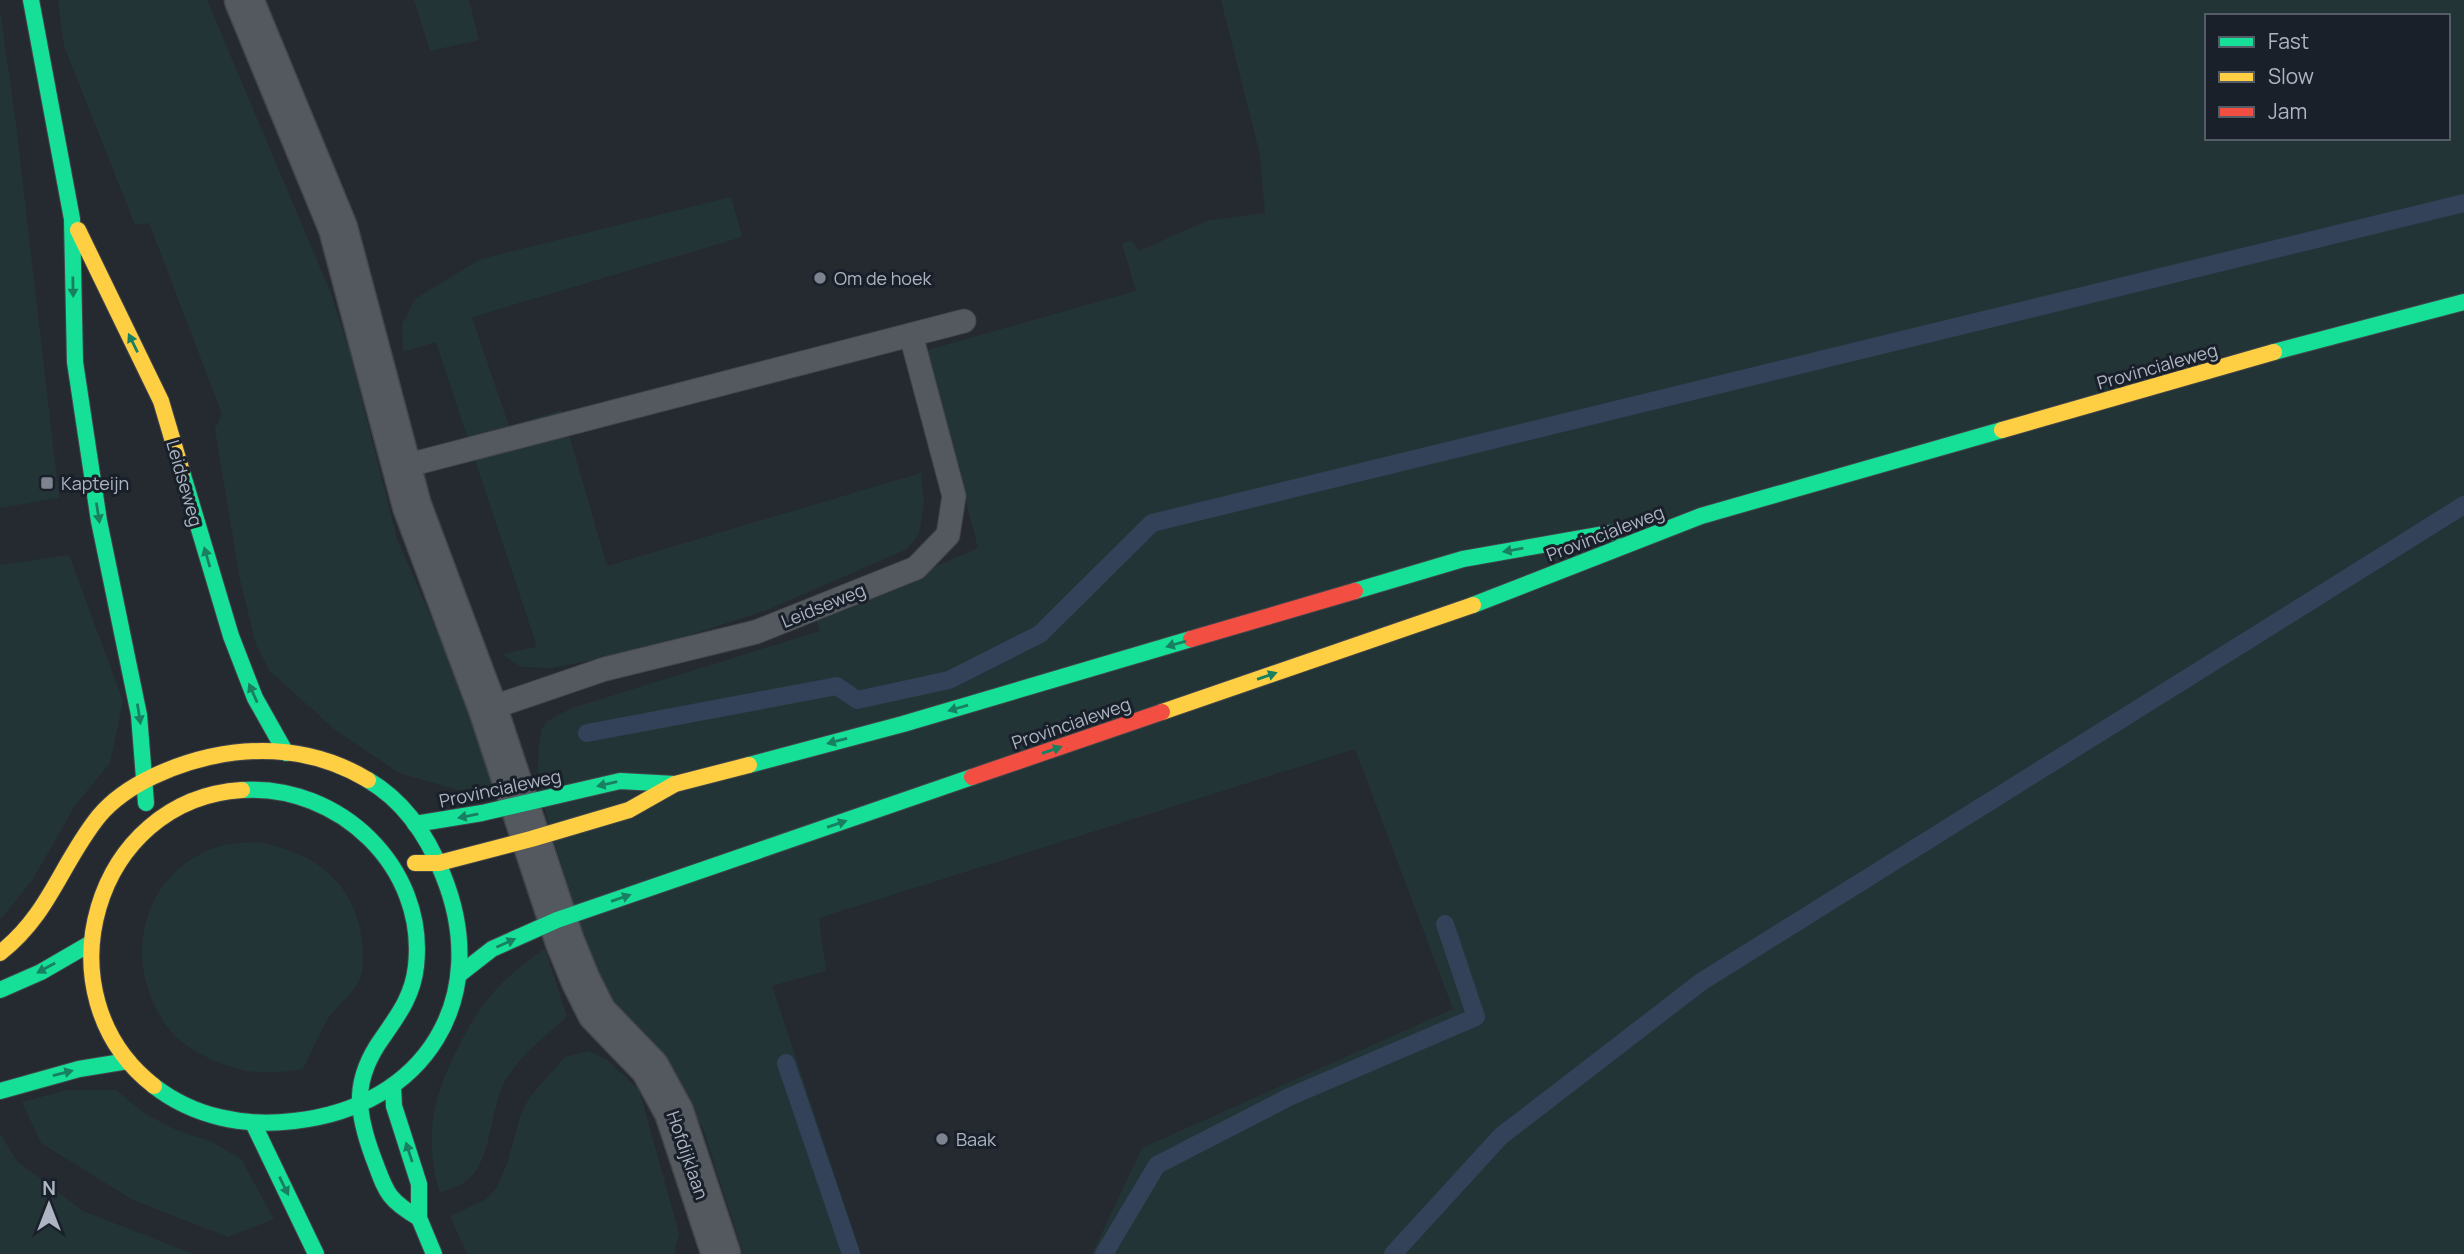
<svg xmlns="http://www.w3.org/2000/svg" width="2464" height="1254" font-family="Manrope,sans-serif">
  <rect width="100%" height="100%" fill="#252a30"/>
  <!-- green -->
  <g fill="#233436" fill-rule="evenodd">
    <path d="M58 0H207L330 291 349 349 397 539 445 649 496 787 462 791 399 773 334 729 270 671 256 645 240 579 215 429 222 414 149 223 135 225 64 46Z"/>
    <path d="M414 0H469L479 40 430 51Z"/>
    <path d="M1221 0H2464V1254H1092L1142 1148 1453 1009 1355 749 819 918 826 971 772 986 861 1254H743L703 1128 613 1000 602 989 580 927 537 783 539 745 542 728 547 721 572 708 820 631 816 619 978 548 927 350 1136 291 1122 244 1132 240 1139 251 1206 221 1265 213 1260 155ZM2207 16H2448V138H2207Z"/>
    <path d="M0 11 16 124 59 498 0 508Z"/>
    <path d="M731 197 742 237 472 317 509 426 562 410 607 566 921 473 924 504 919 534 907 549 765 611 639 651 551 668 521 667 502 654 537 647 436 342 403 352 402 324 415 299 481 259Z"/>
    <path d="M69 555 123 701 110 763 76 804 33 879 0 920V565Z"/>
    <path d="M256 842C311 850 356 882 362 941 363 953 365 967 360 978 353 995 337 1005 327 1020 318 1036 311 1053 303 1069 283 1072 260 1075 239 1069 216 1063 186 1050 170 1030 121 970 137 876 214 848 227 843 242 843 256 842Z"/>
    <path d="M545 948 567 1017C546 1035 521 1055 506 1079 489 1108 493 1163 465 1182 458 1187 448 1190 440 1193 423 1136 433 1096 460 1044 469 1026 479 1009 492 994 507 976 526 962 545 948Z"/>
    <path d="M588 1051 606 1059 639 1090 679 1233 674 1254H467L450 1216 485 1200 496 1189 507 1164 520 1117 529 1098 565 1057Z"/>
    <path d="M67 1090H116L144 1113 176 1130 212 1142 241 1159 274 1219 228 1237 133 1200 41 1143 22 1102Z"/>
    <path d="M0 1134 17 1161 83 1211 193 1254H0Z"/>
  </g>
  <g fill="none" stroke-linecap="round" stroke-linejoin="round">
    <!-- stream -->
    <g stroke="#334258" stroke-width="18">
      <path d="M587 733 837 686 857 700 949 680 1040 634 1152 523 2464 203"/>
      <path d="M786 1063 851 1254"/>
      <path d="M1104 1254 1157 1165 1289 1097 1476 1017 1445 924"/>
      <path d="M1393 1254 1501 1136 1701 982 2464 505"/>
    </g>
    <!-- lane casing -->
    <g stroke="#42464b" stroke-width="25">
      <g id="lane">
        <path d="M401 467 964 321"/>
        <path d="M488 709 605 669 756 632 916 568 948 535 954 496 911 335"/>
      </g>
    </g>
    <!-- street casing -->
    <g stroke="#42464b" stroke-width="41">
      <path id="street" d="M244 0 338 228 412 506 488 709 565 942 581 981 597 1013 650 1068 674 1112 721 1254"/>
    </g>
    <!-- fast casing -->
    <g stroke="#42464b" stroke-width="18">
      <g id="fast">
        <path d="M31 0 72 219 75 362 99 521 139 715 146 803"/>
        <path d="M2274 352 2464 302"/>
        <path d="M182 472 231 636 255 698 286 753"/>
        <path d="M1355 591 1463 559 1616 532"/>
        <path d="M1473 605 1701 516 2002 430"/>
        <path d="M749 765 903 724 1191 639"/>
        <path d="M242 790C339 784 427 867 416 966 413 995 399 1014 383 1037 352 1080 356 1111 373 1157 386 1191 386 1199 419 1218"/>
        <path d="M415 824 482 813 620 781 675 784"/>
        <path d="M460 974 492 949 557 920 972 777"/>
        <path d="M0 990 41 972 91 943"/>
        <path d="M154 1086C194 1117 244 1127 294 1121 425 1107 493 998 443 875 428 837 404 801 368 780"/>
        <path d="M393 1087 394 1106 419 1184V1218L434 1254"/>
        <path d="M0 1091 79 1069 128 1061"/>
        <path d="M254 1125 316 1254"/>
      </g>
    </g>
    <!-- slow casing -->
    <g stroke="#42464b" stroke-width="18">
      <g id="slow">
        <path d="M78 230 161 401 182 472"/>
        <path d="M2002 430 2274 352"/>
        <path d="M1162 712 1473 605"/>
        <path d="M415 863H439L531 839 629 810 675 784 749 765"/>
        <path d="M0 953C50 914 61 863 99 816 114 798 133 786 154 776 223 744 302 740 368 780"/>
        <path d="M154 1086C37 995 94 799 242 790"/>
      </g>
    </g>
    <!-- jam casing -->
    <g stroke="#42464b" stroke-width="18">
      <g id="jam">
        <path d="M1191 639 1355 591"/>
        <path d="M972 777 1162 712"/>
      </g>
    </g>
    <!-- lane -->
    <use href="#lane" stroke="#54585f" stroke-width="23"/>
    <!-- street -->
    <use href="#street" stroke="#54585f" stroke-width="38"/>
    <!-- fast -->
    <use href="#fast" stroke="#16e098" stroke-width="16"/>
    <!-- slow -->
    <use href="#slow" stroke="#ffcf43" stroke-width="16"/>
    <!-- jam -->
    <use href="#jam" stroke="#f24e42" stroke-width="16"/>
  </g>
  <!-- one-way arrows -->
  <defs><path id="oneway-solid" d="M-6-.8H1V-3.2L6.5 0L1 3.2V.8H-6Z" transform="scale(1.75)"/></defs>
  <g fill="#188061">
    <use href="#oneway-solid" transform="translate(73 287) rotate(89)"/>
    <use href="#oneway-solid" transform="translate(133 343) rotate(-116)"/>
    <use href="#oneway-solid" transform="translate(98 513) rotate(81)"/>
    <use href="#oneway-solid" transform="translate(1513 550) rotate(170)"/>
    <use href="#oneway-solid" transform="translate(207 557) rotate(-106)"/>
    <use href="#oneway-solid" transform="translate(1176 644) rotate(164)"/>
    <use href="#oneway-solid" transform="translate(1267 676) rotate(-19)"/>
    <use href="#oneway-solid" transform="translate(253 693) rotate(-114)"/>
    <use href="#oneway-solid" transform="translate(958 708) rotate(164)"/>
    <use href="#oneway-solid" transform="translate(139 714) rotate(81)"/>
    <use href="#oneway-solid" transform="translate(837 741) rotate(165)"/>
    <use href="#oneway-solid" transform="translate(1052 750) rotate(-19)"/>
    <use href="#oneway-solid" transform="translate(607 784) rotate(167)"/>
    <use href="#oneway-solid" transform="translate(468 816) rotate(169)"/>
    <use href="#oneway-solid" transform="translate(837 824) rotate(-19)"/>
    <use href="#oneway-solid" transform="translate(621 898) rotate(-19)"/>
    <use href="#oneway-solid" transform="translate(506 943) rotate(-24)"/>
    <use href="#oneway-solid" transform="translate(46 968) rotate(151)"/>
    <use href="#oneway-solid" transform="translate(63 1073) rotate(-14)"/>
    <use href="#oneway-solid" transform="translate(409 1152) rotate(-108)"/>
    <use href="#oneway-solid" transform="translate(284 1186) rotate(64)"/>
  </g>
  <!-- markers -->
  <g fill="#7d8490" stroke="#19202a" stroke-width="2.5">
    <circle cx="820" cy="278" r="7"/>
    <rect x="40" y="476" width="14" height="14" rx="3.5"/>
    <circle cx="942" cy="1139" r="7"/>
  </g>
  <g text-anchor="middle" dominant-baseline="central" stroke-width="6" stroke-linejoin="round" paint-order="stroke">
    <!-- poi labels -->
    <g font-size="18" fill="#adb5c3" stroke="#19202a" text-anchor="start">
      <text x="834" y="278">Om de hoek</text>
      <text x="61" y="483">Kapteijn</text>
      <text x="956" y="1139">Baak</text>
    </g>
    <!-- street labels -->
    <g font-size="18" fill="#adb5c3" stroke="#19202a">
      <text transform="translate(2157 366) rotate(-16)">Provincialeweg</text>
      <text transform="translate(185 483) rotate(74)">Leidseweg</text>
      <text transform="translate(1605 533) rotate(-21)">Provincialeweg</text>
      <text transform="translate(823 605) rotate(-22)">Leidseweg</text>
      <text transform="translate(1071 723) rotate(-19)">Provincialeweg</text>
      <text transform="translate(500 788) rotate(-12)">Provincialeweg</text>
      <text transform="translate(688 1155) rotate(71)">Hofdijklaan</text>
    </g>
  </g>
  <!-- legend -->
  <rect x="2205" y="14" width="245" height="126" fill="#19202a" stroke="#545c67" stroke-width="2"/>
  <rect x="2219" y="37" width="35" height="10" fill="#16e098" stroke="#545c67" stroke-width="2"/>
  <text x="2268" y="49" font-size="21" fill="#adb5c3">Fast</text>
  <rect x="2219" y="72" width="35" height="10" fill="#ffcf43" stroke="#545c67" stroke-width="2"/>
  <text x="2268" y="84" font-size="21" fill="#adb5c3">Slow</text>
  <rect x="2219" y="107" width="35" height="10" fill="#f24e42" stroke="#545c67" stroke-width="2"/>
  <text x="2268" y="119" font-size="21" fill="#adb5c3">Jam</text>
  <!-- north arrow -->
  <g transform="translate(49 1205)" stroke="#19202a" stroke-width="5" paint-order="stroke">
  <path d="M0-5L12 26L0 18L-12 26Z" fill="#adb5c3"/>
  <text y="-10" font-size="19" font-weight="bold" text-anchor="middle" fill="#adb5c3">N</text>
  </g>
</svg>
